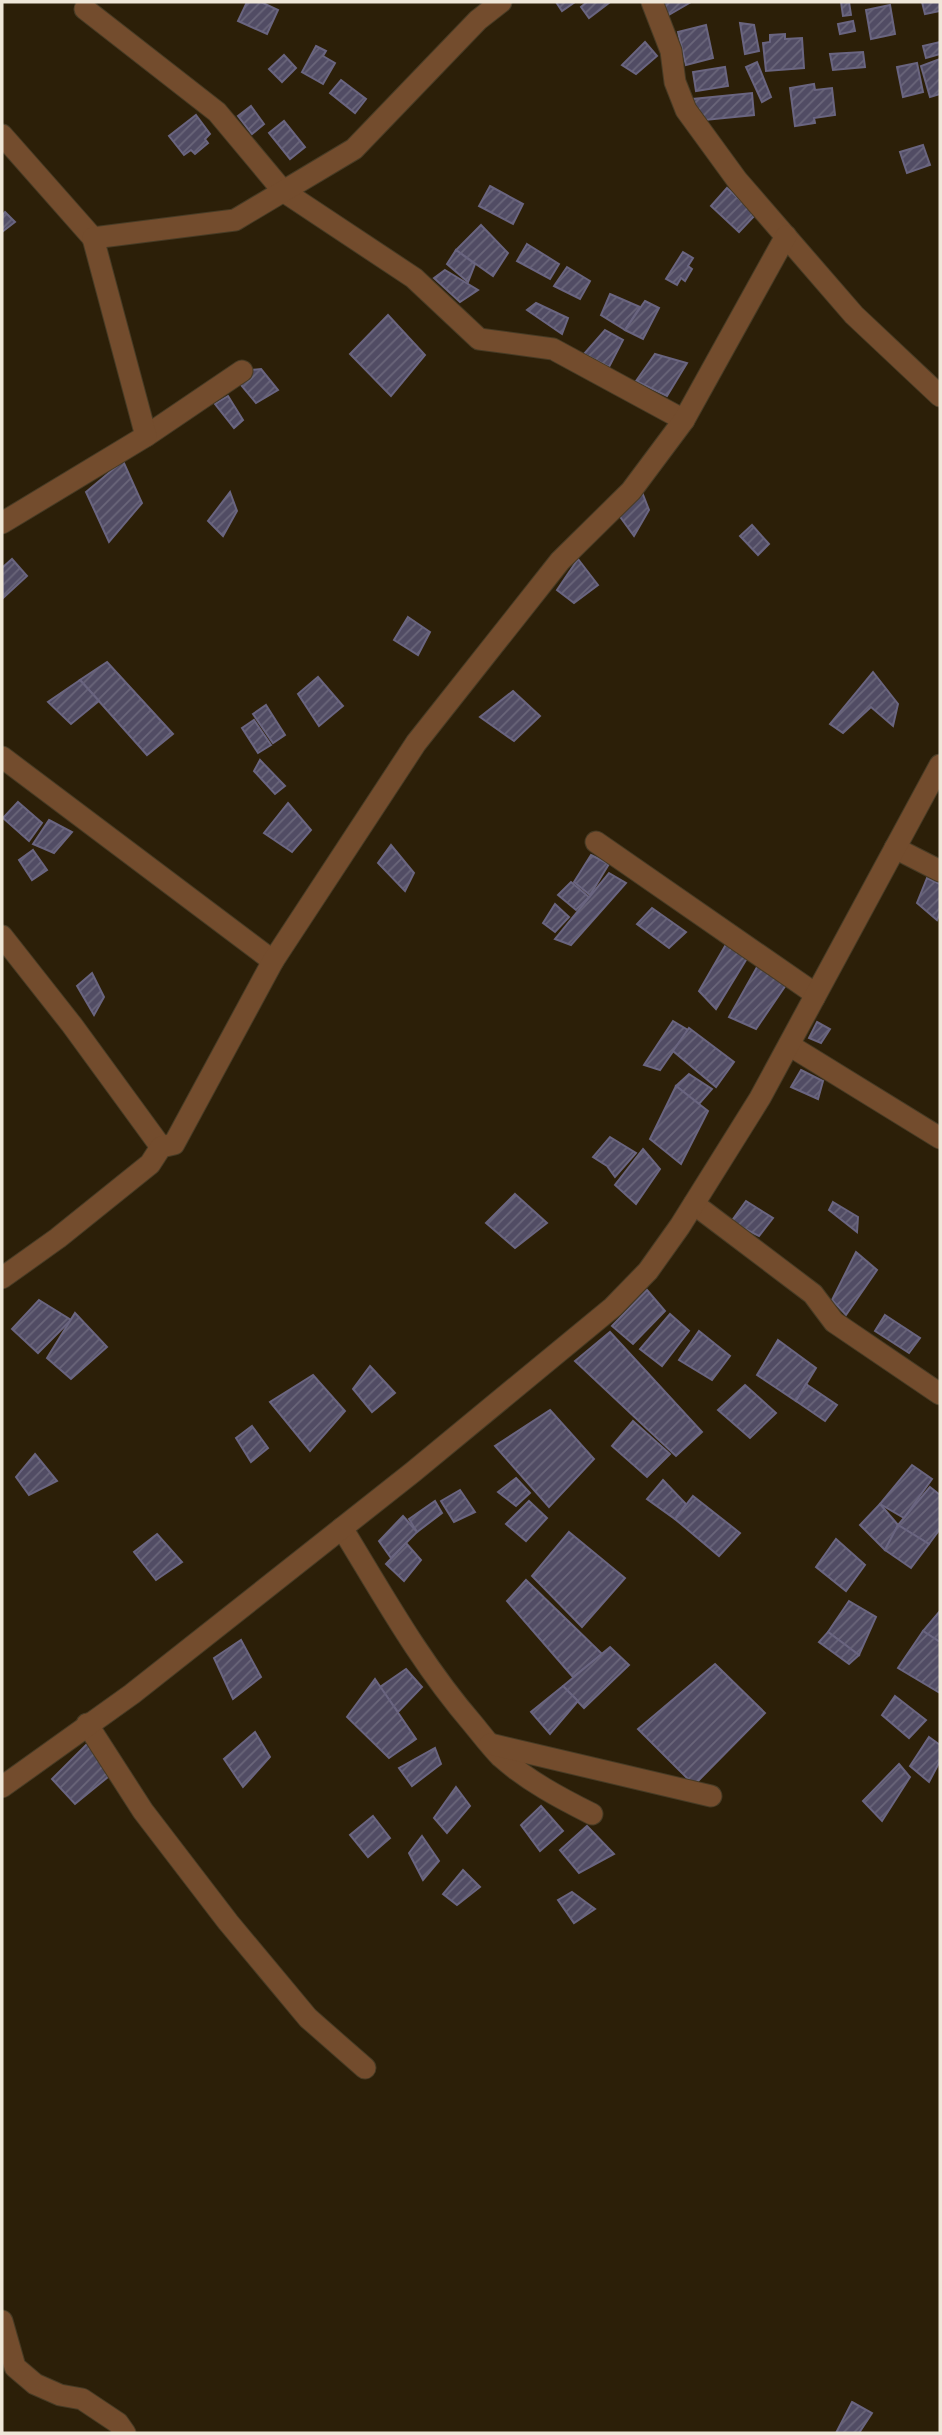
<svg xmlns="http://www.w3.org/2000/svg" width="942" height="2435" font-family="'IBM Plex Sans',sans-serif">
  <defs>
    <pattern id="building-hatch" width="6" height="6" patternUnits="userSpaceOnUse" patternTransform="scale(1.75)"><rect width="6" height="6" fill="#514c64"/><path d="M-1 1l2-2M0 6l6-6M5 7l2-2" fill="none" stroke="#6a667a"/></pattern>
  </defs>
  <rect width="100%" height="100%" fill="#2c1f08"/>
  <!-- building -->
  <g fill="url(#building-hatch)" stroke="#6a6580" stroke-width="2">
    <path d="M247 2H261L278 10 267 34 238 21Z"/>
    <path d="M556 2H575L562 11Z"/>
    <path d="M587 2H608L609 3 589 18 581 7Z"/>
    <path d="M658 2H691L667 16Z"/>
    <path d="M841 2H849L851 15 843 16Z"/>
    <path d="M922 2H940V11L925 14Z"/>
    <path d="M890 5 895 34 871 39 866 10Z"/>
    <path d="M853 21 855 31 840 34 838 24Z"/>
    <path d="M740 23 754 25 759 51 745 54Z"/>
    <path d="M706 25 713 58 686 65 678 32Z"/>
    <path d="M785 34V39L802 38 804 68 766 71 763 43 770 42V35Z"/>
    <path d="M645 42 657 56 636 74 622 65Z"/>
    <path d="M940 42V54L926 58 923 46Z"/>
    <path d="M316 46 326 51 323 56 335 63 323 84 302 72Z"/>
    <path d="M863 52 865 67 833 70 830 54Z"/>
    <path d="M284 55 296 68 282 82 269 69Z"/>
    <path d="M940 59V94L930 97 921 66Z"/>
    <path d="M757 62 771 97 762 102 746 67Z"/>
    <path d="M917 63 923 92 903 97 897 67Z"/>
    <path d="M725 67 728 86 696 91 693 72Z"/>
    <path d="M341 80 366 99 355 113 330 93Z"/>
    <path d="M814 84 815 90 832 88 835 115 814 118 815 123 795 126 790 88Z"/>
    <path d="M752 93 754 115 695 121 693 99Z"/>
    <path d="M251 106 264 124 252 134 238 116Z"/>
    <path d="M196 115 210 134 205 139 208 143 195 154 191 150 184 155 169 136Z"/>
    <path d="M284 121 305 147 290 159 269 133Z"/>
    <path d="M923 145 930 165 907 173 900 152Z"/>
    <path d="M490 186 523 204 513 224 479 206Z"/>
    <path d="M727 188 756 214 739 232 711 206Z"/>
    <path d="M5 212 15 222 2 232V216Z"/>
    <path d="M481 225 508 253 493 276 456 250Z"/>
    <path d="M527 244 559 264 550 279 517 261Z"/>
    <path d="M456 250 475 264 468 282 447 264Z"/>
    <path d="M683 252 693 258 688 266 692 269 685 281 681 278 677 285 666 279Z"/>
    <path d="M567 267 590 281 580 299 554 286Z"/>
    <path d="M445 270 478 290 460 302 434 278Z"/>
    <path d="M610 294 640 307 625 330 601 315Z"/>
    <path d="M645 301 659 308 643 339 625 330Z"/>
    <path d="M536 303 568 318 562 334 527 310Z"/>
    <path d="M388 315 425 355 391 396 350 354Z"/>
    <path d="M605 330 623 340 609 367 584 354Z"/>
    <path d="M655 354 687 363 667 396 636 381Z"/>
    <path d="M261 369 278 390 256 403 241 385 242 371Z"/>
    <path d="M228 396 243 420 234 428 215 404Z"/>
    <path d="M123 461 142 503 109 542 86 492Z"/>
    <path d="M230 492 237 511 223 536 208 521Z"/>
    <path d="M642 492 649 510 634 536 618 514Z"/>
    <path d="M752 525 769 544 758 555 740 536Z"/>
    <path d="M12 559 27 576 3 598 2 568Z"/>
    <path d="M578 559 598 585 574 603 557 590Z"/>
    <path d="M408 617 430 632 418 655 394 640Z"/>
    <path d="M107 662 173 734 147 755 80 680Z"/>
    <path d="M873 672 898 704 893 726 871 707 843 733 830 724Z"/>
    <path d="M318 677 343 706 319 726 298 694Z"/>
    <path d="M80 680 99 701 71 724 48 702Z"/>
    <path d="M513 691 540 716 514 741 480 717Z"/>
    <path d="M266 705 285 735 273 743 253 714Z"/>
    <path d="M254 720 271 745 258 753 242 728Z"/>
    <path d="M260 760 285 786 275 794 254 771Z"/>
    <path d="M18 802 42 823 29 841 3 818Z"/>
    <path d="M288 803 311 830 292 852 264 833Z"/>
    <path d="M49 820 72 832 54 853 33 844Z"/>
    <path d="M391 845 414 873 405 891 378 863Z"/>
    <path d="M33 850 47 870 32 880 19 860Z"/>
    <path d="M591 855 609 864 590 895 574 882Z"/>
    <path d="M609 873 626 883 571 945 555 939Z"/>
    <path d="M927 878 940 884V913L937 920 917 903Z"/>
    <path d="M571 882 589 897 576 910 558 895Z"/>
    <path d="M555 904 569 917 555 932 543 923Z"/>
    <path d="M652 908 686 932 669 948 637 924Z"/>
    <path d="M728 941 749 955 716 1009 699 991Z"/>
    <path d="M761 960 788 982 756 1029 729 1017Z"/>
    <path d="M92 973 104 997 94 1015 77 986Z"/>
    <path d="M673 1021 688 1030 660 1070 644 1065Z"/>
    <path d="M817 1022 830 1029 821 1043 809 1038Z"/>
    <path d="M689 1028 734 1062 716 1087 673 1051Z"/>
    <path d="M801 1070 823 1081 818 1099 791 1087Z"/>
    <path d="M689 1074 712 1089 699 1104 676 1086Z"/>
    <path d="M676 1086 708 1111 681 1164 650 1139Z"/>
    <path d="M610 1137 636 1153 615 1177 607 1166 593 1157Z"/>
    <path d="M643 1149 660 1169 636 1204 615 1185Z"/>
    <path d="M515 1194 547 1223 515 1248 486 1223Z"/>
    <path d="M746 1201 773 1218 759 1236 731 1222Z"/>
    <path d="M833 1202 858 1217 857 1232 829 1210Z"/>
    <path d="M856 1252 877 1270 846 1315 832 1300Z"/>
    <path d="M647 1290 665 1311 633 1344 612 1326Z"/>
    <path d="M39 1300 71 1320 38 1353 12 1329Z"/>
    <path d="M75 1313 107 1347 71 1379 47 1358Z"/>
    <path d="M670 1314 689 1331 662 1366 640 1349Z"/>
    <path d="M885 1315 920 1338 909 1353 875 1331Z"/>
    <path d="M699 1331 730 1356 712 1380 679 1360Z"/>
    <path d="M610 1332 702 1432 676 1456 575 1361Z"/>
    <path d="M778 1340 816 1368 796 1401 757 1375Z"/>
    <path d="M370 1366 395 1393 372 1412 353 1389Z"/>
    <path d="M313 1375 345 1411 310 1451 270 1402Z"/>
    <path d="M806 1384 837 1405 825 1421 796 1401Z"/>
    <path d="M745 1385 776 1413 750 1438 718 1410Z"/>
    <path d="M550 1410 594 1459 549 1507 495 1446Z"/>
    <path d="M633 1421 670 1454 647 1477 612 1446Z"/>
    <path d="M252 1426 268 1448 251 1462 236 1438Z"/>
    <path d="M35 1454 57 1481 29 1495 16 1477Z"/>
    <path d="M912 1465 932 1479 904 1518 880 1504Z"/>
    <path d="M516 1478 530 1493 516 1506 498 1492Z"/>
    <path d="M663 1480 686 1504 675 1519 647 1499Z"/>
    <path d="M930 1487 940 1495V1529L929 1544 898 1525Z"/>
    <path d="M460 1490 475 1512 454 1522 441 1501Z"/>
    <path d="M693 1496 740 1533 719 1556 675 1519Z"/>
    <path d="M435 1501 442 1513 417 1532 409 1519Z"/>
    <path d="M529 1501 547 1518 526 1541 506 1524Z"/>
    <path d="M880 1504 898 1525 885 1550 860 1525Z"/>
    <path d="M403 1516 417 1532 391 1558 379 1541Z"/>
    <path d="M898 1525 929 1544 911 1568 885 1550Z"/>
    <path d="M569 1532 625 1578 582 1627 532 1576Z"/>
    <path d="M157 1534 182 1562 156 1580 134 1552Z"/>
    <path d="M836 1539 865 1565 846 1591 816 1567Z"/>
    <path d="M406 1543 421 1560 404 1581 386 1564Z"/>
    <path d="M526 1580 602 1654 573 1677 507 1601Z"/>
    <path d="M849 1601 876 1617 859 1655 828 1632Z"/>
    <path d="M940 1611V1642L923 1631Z"/>
    <path d="M923 1631 940 1642V1693L898 1668Z"/>
    <path d="M828 1632 859 1655 849 1664 819 1642Z"/>
    <path d="M241 1640 261 1677 233 1699 214 1658Z"/>
    <path d="M610 1647 629 1665 584 1708 563 1686Z"/>
    <path d="M715 1664 765 1713 694 1785 638 1729Z"/>
    <path d="M406 1669 422 1687 398 1712 380 1687Z"/>
    <path d="M375 1679 416 1739 389 1758 347 1717Z"/>
    <path d="M563 1686 578 1701 550 1734 531 1712Z"/>
    <path d="M895 1696 926 1720 909 1738 882 1715Z"/>
    <path d="M255 1732 270 1757 243 1787 224 1759Z"/>
    <path d="M95 1736 108 1777 75 1804 52 1779Z"/>
    <path d="M929 1737 940 1745V1761L929 1782 910 1766Z"/>
    <path d="M435 1748 441 1764 412 1786 399 1768Z"/>
    <path d="M899 1764 910 1777 882 1821 863 1801Z"/>
    <path d="M456 1787 470 1806 447 1833 434 1818Z"/>
    <path d="M541 1806 563 1831 540 1851 521 1825Z"/>
    <path d="M373 1816 390 1838 368 1857 350 1835Z"/>
    <path d="M587 1826 614 1854 579 1873 560 1850Z"/>
    <path d="M422 1836 439 1861 423 1880 409 1853Z"/>
    <path d="M463 1870 480 1887 457 1905 443 1894Z"/>
    <path d="M572 1892 595 1909 574 1923 558 1900Z"/>
    <path d="M852 2402 872 2413 859 2433H836Z"/>
  </g>
  <g fill="none" stroke-linecap="round" stroke-linejoin="round">
    <!-- minor casing -->
    <g stroke="#473b25" stroke-width="23">
      <g id="minor">
        <path d="M652 2 671 51 675 82 686 110 737 180 854 315 940 396"/>
        <path d="M85 9 217 112 283 191 414 278 479 339 553 349 684 420"/>
        <path d="M2 135 93 238"/>
        <path d="M146 436 242 371"/>
        <path d="M2 523 146 436 93 238 235 220 354 149 478 20 501 2"/>
        <path d="M2 757 273 961"/>
        <path d="M596 842 811 991 814 998"/>
        <path d="M895 848 940 871"/>
        <path d="M2 936 72 1025 161 1147"/>
        <path d="M789 1045 940 1138"/>
        <path d="M694 1204 813 1294 834 1322 940 1394"/>
        <path d="M2 1278 58 1238 150 1164 161 1147 174 1144 273 961 416 743 560 561 631 491 684 420 786 236"/>
        <path d="M342 1528C383 1595 421 1664 473 1724 482 1735 491 1747 501 1757 528 1781 560 1798 592 1814"/>
        <path d="M87 1724 143 1811 228 1922 308 2018 365 2068"/>
        <path d="M490 1744 711 1796"/>
        <path d="M2 1787 132 1694 413 1472 613 1307 648 1271 680 1226 760 1098 940 765"/>
        <path d="M2 2321 15 2367 35 2384 60 2395 82 2399 118 2423 125 2433"/>
      </g>
    </g>
    <!-- minor -->
    <use href="#minor" stroke="#734c2d" stroke-width="21"/>
  </g>
  <!-- border -->
  <rect width="942" height="2435" fill="none" stroke="#efe7d9" stroke-width="7"/>
</svg>
